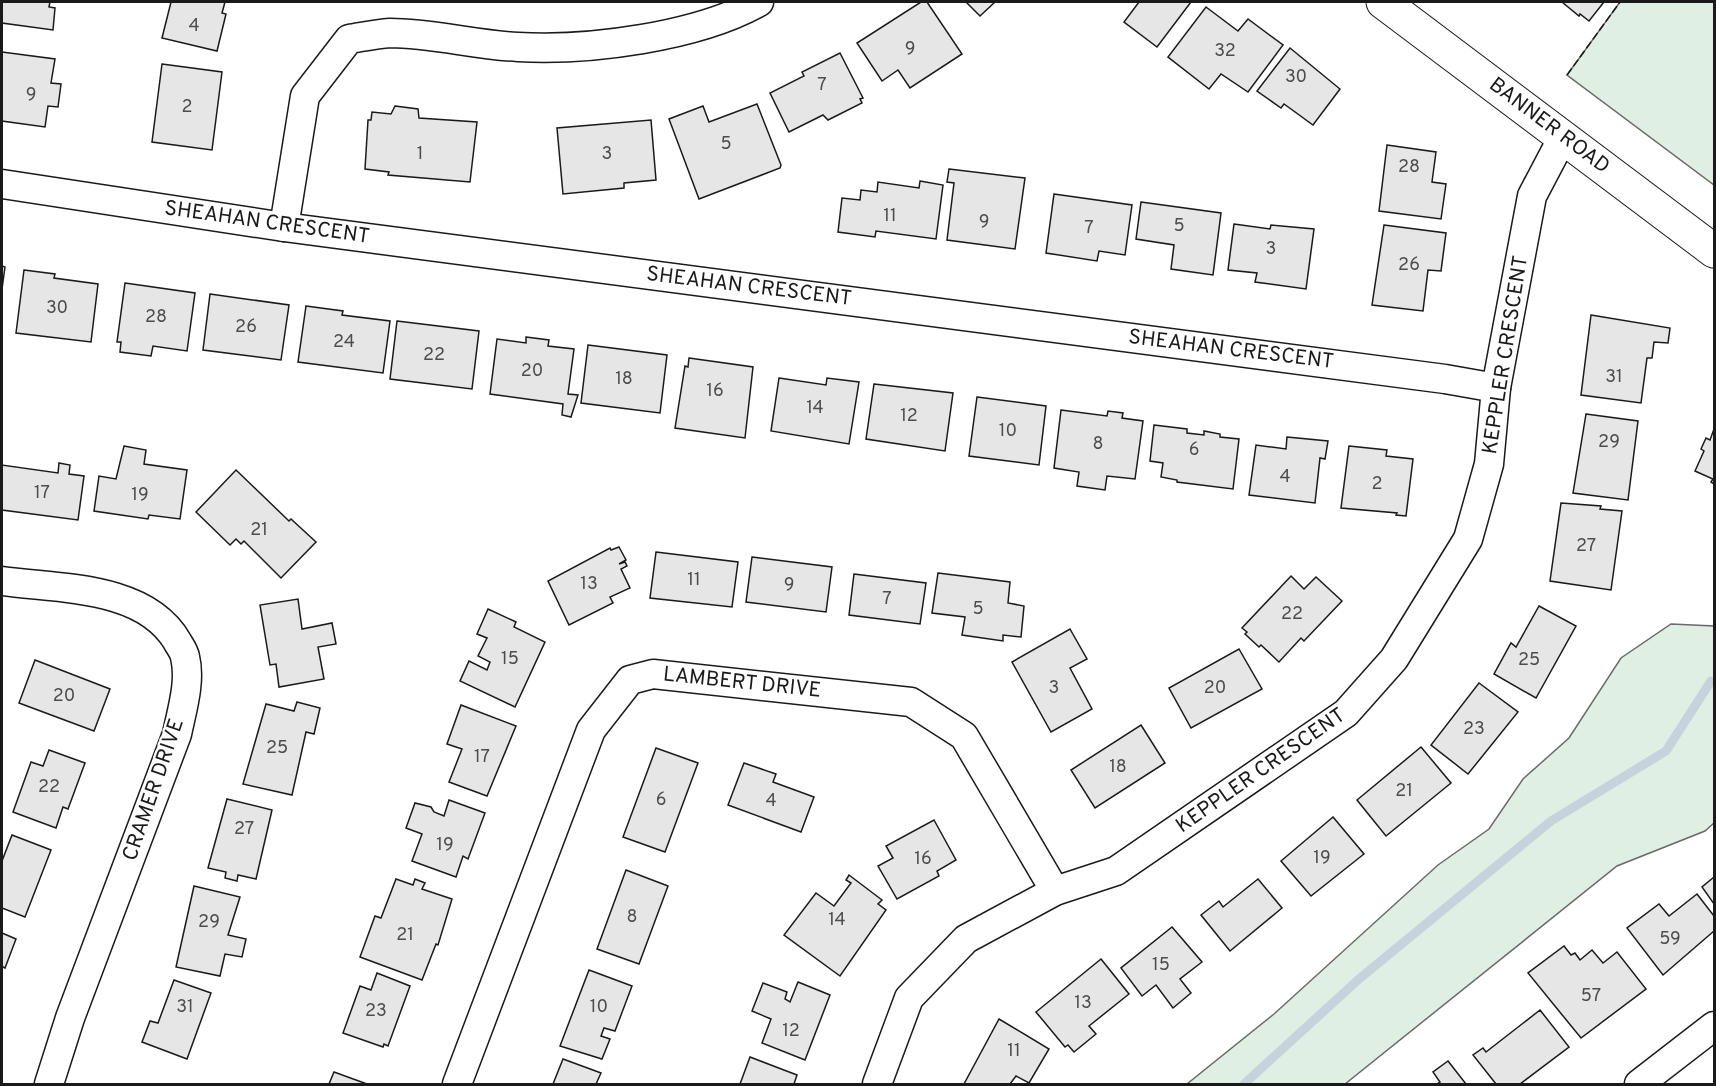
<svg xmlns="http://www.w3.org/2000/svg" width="1716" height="1086" font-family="Overpass,sans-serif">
  <rect width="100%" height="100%" fill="#fff"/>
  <!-- green -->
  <g fill="#e0efe3" stroke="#6a6a6a" stroke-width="1.5">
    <path d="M1620 2H1714V185L1567 75Z"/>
    <path d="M1671 624 1714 626V823L1705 831 1617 866 1345 1084H1187L1274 1014 1438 865 1489 829 1523 779 1569 738 1621 658Z"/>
  </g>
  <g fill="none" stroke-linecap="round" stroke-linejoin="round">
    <!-- stream -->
    <path stroke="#c6d2dc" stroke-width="9" d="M1244 1084 1359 979 1551 821 1666 751 1711 681"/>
  </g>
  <!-- building -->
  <g fill="#e6e6e6" stroke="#1a1a1a" stroke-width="1.5">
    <path d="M2 2H50L49 7 55 8 53 30 2 23Z"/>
    <path d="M171 2H225L222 13 226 14 217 51 162 38Z"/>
    <path d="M921 2H927L962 54 910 88 898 70 882 81 857 43Z"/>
    <path d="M966 2H995L980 16Z"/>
    <path d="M1139 2H1191L1157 47 1124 22Z"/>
    <path d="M1562 2H1604L1589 21 1580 14 1579 16Z"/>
    <path d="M1206 7 1238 31 1248 19 1283 45 1248 92 1221 74 1209 89 1168 57Z"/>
    <path d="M1290 48 1340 89 1313 125 1284 104 1281 108 1257 91Z"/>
    <path d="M2 52 55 59 51 83 61 84 58 107 48 106 45 127 2 121Z"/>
    <path d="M840 53 863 98 860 99 862 103 828 120 823 115 789 132 770 93 804 76 802 72Z"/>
    <path d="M162 64 222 72 212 150 152 142Z"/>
    <path d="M757 104 781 165 780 168 699 199 669 119 703 106 709 122Z"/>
    <path d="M395 106 418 109 419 118 477 122 470 182 388 175 389 172 365 169 368 120H371L372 112 391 114Z"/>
    <path d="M651 120 656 180 624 183V188L563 194 557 128Z"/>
    <path d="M1387 145 1436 152 1432 182 1446 184 1441 219 1379 211Z"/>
    <path d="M949 169 1025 178 1015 249 947 240 954 183 947 182Z"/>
    <path d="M920 181 943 185 936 239 876 231 875 237 838 232 842 198 860 200 861 190 877 192 878 182 919 188Z"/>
    <path d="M1054 194 1132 205 1125 255 1099 251 1097 261 1046 253Z"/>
    <path d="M1141 202 1221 213 1213 275 1171 269 1174 245 1136 239Z"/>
    <path d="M1234 224 1270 229 1271 225 1314 229 1306 289 1255 282 1257 273 1228 270Z"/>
    <path d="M1384 225 1446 233 1441 271 1428 270 1423 311 1372 305Z"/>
    <path d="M2 266 5 267 2 289Z"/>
    <path d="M24 270 55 274 54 278 98 284 91 342 16 333Z"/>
    <path d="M125 283 195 293 187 351 153 346 151 356 120 352 121 342H117Z"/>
    <path d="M210 294 289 305 281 360 203 350Z"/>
    <path d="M306 306 343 311 342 315 390 321 383 373 298 362Z"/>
    <path d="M1591 315 1670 328 1668 343 1654 342 1652 358H1647L1641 403 1581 395Z"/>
    <path d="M397 321 479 331 472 389 390 379Z"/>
    <path d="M526 337 549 340 548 346 574 349 568 394 578 395 571 417 562 415 563 404 490 394 497 339 526 343Z"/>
    <path d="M588 345 667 355 660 413 581 403Z"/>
    <path d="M689 358 753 367 745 438 675 428 685 366 688 367Z"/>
    <path d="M779 378 826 385 827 378 859 382 849 444 771 431Z"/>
    <path d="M874 384 953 393 945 451 866 439Z"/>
    <path d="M977 397 1046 406 1039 465 969 456Z"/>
    <path d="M1061 410 1107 416 1108 411 1123 413 1122 418 1143 421 1135 479 1107 476 1105 490 1077 486 1079 472 1054 468Z"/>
    <path d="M1586 414 1638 421 1628 500 1573 493Z"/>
    <path d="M1154 425 1187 429V433L1204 435V431L1220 434V437L1239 439 1233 489 1177 482V480L1161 477 1163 463 1150 461Z"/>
    <path d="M1714 429V484L1711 482 1713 479 1695 471 1704 451 1701 449 1706 438 1710 440Z"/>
    <path d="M1287 437 1328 441 1325 459 1320 458 1315 503 1249 495 1256 445 1286 449Z"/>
    <path d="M124 446 146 450 144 464 187 470 180 519 149 515 148 519 94 511 99 476 116 479Z"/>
    <path d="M1349 446 1387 450 1386 456 1413 459 1406 516 1396 515 1397 513 1341 508Z"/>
    <path d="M59 463 70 465 69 474 84 476 78 520 2 510V465L58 473Z"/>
    <path d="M236 470 289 521 291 519 316 542 281 578 244 541 241 544 236 539 230 545 196 512Z"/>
    <path d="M1561 503 1601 506 1600 509 1622 511 1611 590 1550 581Z"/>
    <path d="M619 547 626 560 619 564 625 562 627 566 621 569 630 588 610 597 613 603 569 625 548 581 610 548 611 550Z"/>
    <path d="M656 552 738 562 732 607 650 598Z"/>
    <path d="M752 557 832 567 826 612 746 602Z"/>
    <path d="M938 573 1010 582 1008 603 1024 606 1021 637 1003 635V641L962 635 965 617 932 613Z"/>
    <path d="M854 574 926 583 920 624 849 615Z"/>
    <path d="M1291 576 1304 589 1316 577 1342 601 1304 641 1301 638 1279 662 1261 645 1259 647 1245 634 1247 632 1242 628Z"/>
    <path d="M298 599 302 629 332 623 336 644 318 647 324 679 279 687 276 664 270 665 260 605Z"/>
    <path d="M1539 606 1576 626 1536 698 1494 674 1511 643 1516 647Z"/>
    <path d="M488 609 516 622 514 627 545 642 515 707 460 681 469 661 487 670 490 662 478 656 487 638 477 634Z"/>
    <path d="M1070 629 1087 659 1070 668 1092 709 1051 732 1012 662Z"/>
    <path d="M1239 649 1262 689 1191 728 1169 688Z"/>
    <path d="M35 660 110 689 94 731 19 703Z"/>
    <path d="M1479 683 1518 712 1468 774 1431 745Z"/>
    <path d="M297 702 320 708 314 734 306 732 292 795 243 784 266 704 294 711Z"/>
    <path d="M461 705 516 726 487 796 449 782 462 749 447 744Z"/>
    <path d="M1141 725 1165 763 1095 808 1071 770Z"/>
    <path d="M1421 747 1451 783 1386 836 1357 800Z"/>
    <path d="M656 748 698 763 665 852 623 837Z"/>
    <path d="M49 750 85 763 68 809 63 807 56 828 13 812 31 762 43 766Z"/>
    <path d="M744 763 776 774 773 782 814 797 801 832 728 805Z"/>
    <path d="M227 799 272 810 256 879 238 875 237 881 225 878 226 872 208 868Z"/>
    <path d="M449 800 485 813 468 859 463 856 456 877 412 861 422 834 406 828 415 803 431 807 434 812 444 816Z"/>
    <path d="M1333 817 1364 854 1311 896 1281 861Z"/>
    <path d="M934 820 956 860 937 871 939 876 897 899 878 866 893 858 886 846Z"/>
    <path d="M12 835 51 850 25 917 2 908V861Z"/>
    <path d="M626 870 668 886 639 964 597 949Z"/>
    <path d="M849 875 882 900 878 904 886 910 840 976 784 935 816 893 834 906 851 883 846 880Z"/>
    <path d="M1714 877V904L1702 887Z"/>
    <path d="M396 879 413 885 415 879 425 883 422 889 452 899 438 945 436 944 422 980 360 957 375 916 381 918Z"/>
    <path d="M1258 879 1282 908 1230 951 1201 915 1219 901 1223 907Z"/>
    <path d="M194 886 240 897 228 935 246 939 242 957 225 954 220 976 176 967Z"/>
    <path d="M1697 894 1714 916V931L1663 975 1627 928 1659 904 1669 916Z"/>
    <path d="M1172 927 1202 962 1180 979 1191 993 1173 1008 1156 985 1142 996 1121 968Z"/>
    <path d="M2 933 16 939 5 968 2 966Z"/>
    <path d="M1564 946 1571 955 1575 953 1580 960 1592 950 1603 963 1617 952 1646 989 1581 1038 1528 973Z"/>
    <path d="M1101 959 1129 994 1089 1026 1096 1034 1074 1052 1068 1045 1065 1047 1036 1012Z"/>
    <path d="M589 970 632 986 615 1031 604 1028 601 1036 610 1039 602 1059 560 1046Z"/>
    <path d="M377 973 410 986 388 1046 384 1044 383 1047 343 1033 360 986 371 990Z"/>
    <path d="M174 980 211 993 187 1059 142 1042 150 1021 158 1023Z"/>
    <path d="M798 982 830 995 805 1060 762 1043 771 1019 752 1011 763 983 787 992 785 999 790 1002Z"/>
    <path d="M1540 1010 1569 1047 1520 1084H1496L1473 1055 1483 1048 1486 1052Z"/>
    <path d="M999 1019 1049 1049 1029 1083 1016 1076 1010 1084H964Z"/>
    <path d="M750 1057 797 1075 794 1084H740Z"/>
    <path d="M563 1059 601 1073 596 1084H553Z"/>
    <path d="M1448 1061 1466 1084H1437L1440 1082 1433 1072Z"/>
    <path d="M334 1072 367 1084H329Z"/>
  </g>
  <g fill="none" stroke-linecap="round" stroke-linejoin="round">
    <!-- street casing -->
    <g stroke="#1a1a1a" stroke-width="31">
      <g id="street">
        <path d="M2 184 284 227 1445 379 1496 388"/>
        <path d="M284 227 305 96 349 39C362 37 376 34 390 33 432 33 475 45 518 47 588 51 697 37 759 2"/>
        <path d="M2 581C58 589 144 585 177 641 179 645 184 651 185 657 191 681 182 710 177 734L70 1018 49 1084"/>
        <path d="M457 1084 591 730 630 680 653 674 911 702 964 736 1055 891"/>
        <path d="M877 1084 909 998 966 939 1055 891 1116 871 1346 713 1394 659 1468 539 1489 464 1496 388 1532 196 1563 137"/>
        <path d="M1639 1084 1714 1026"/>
      </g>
    </g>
    <!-- secondary casing -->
    <g stroke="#1a1a1a" stroke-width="35">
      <path id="secondary" d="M1383 2 1714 251"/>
    </g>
    <!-- street -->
    <use href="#street" stroke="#fff" stroke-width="28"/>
    <!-- secondary -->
    <use href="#secondary" stroke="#fff" stroke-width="33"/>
    <!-- fence -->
    <path stroke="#1a1a1a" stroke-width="1.5" stroke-dasharray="8 3" stroke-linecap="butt" d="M1567 75 1620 2"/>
  </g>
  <g text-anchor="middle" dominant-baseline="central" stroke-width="4.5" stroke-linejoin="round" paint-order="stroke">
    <!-- number labels -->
    <g font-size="18" fill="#4d4d4d">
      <text x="194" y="26">4</text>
      <text x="910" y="49">9</text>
      <text x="1225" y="51">32</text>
      <text x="1296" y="77">30</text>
      <text x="822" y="85">7</text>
      <text x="31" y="95">9</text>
      <text x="187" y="107">2</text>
      <text x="726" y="144">5</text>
      <text x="420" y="154">1</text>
      <text x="607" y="154">3</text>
      <text x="1409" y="167">28</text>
      <text x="890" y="216">11</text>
      <text x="984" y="222">9</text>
      <text x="1179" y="226">5</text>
      <text x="1089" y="228">7</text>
      <text x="1271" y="249">3</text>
      <text x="1409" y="265">26</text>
      <text x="57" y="308">30</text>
      <text x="156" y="317">28</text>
      <text x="246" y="327">26</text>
      <text x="344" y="342">24</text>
      <text x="434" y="355">22</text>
      <text x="532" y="371">20</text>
      <text x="1614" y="377">31</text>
      <text x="624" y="379">18</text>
      <text x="715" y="391">16</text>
      <text x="815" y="408">14</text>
      <text x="909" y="416">12</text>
      <text x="1008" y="431">10</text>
      <text x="1609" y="442">29</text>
      <text x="1098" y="444">8</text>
      <text x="1194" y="450">6</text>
      <text x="1285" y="477">4</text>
      <text x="1377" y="484">2</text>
      <text x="42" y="493">17</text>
      <text x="140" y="495">19</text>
      <text x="259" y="530">21</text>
      <text x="1586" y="546">27</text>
      <text x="694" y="580">11</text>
      <text x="589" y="584">13</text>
      <text x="789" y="585">9</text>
      <text x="887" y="599">7</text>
      <text x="978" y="609">5</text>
      <text x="1292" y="614">22</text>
      <text x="510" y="659">15</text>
      <text x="1529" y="660">25</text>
      <text x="1054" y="688">3</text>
      <text x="1215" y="688">20</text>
      <text x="64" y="696">20</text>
      <text x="1474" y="729">23</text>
      <text x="277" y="748">25</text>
      <text x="482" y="757">17</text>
      <text x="1118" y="767">18</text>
      <text x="49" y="787">22</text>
      <text x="1404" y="791">21</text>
      <text x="661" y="800">6</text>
      <text x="771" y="801">4</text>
      <text x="244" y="829">27</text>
      <text x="445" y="845">19</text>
      <text x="1322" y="858">19</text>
      <text x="923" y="859">16</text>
      <text x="632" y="917">8</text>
      <text x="837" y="920">14</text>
      <text x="209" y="922">29</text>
      <text x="405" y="935">21</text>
      <text x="1670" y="939">59</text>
      <text x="1161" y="965">15</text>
      <text x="1591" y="996">57</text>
      <text x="1083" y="1003">13</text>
      <text x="185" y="1007">31</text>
      <text x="599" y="1007">10</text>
      <text x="376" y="1011">23</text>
      <text x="791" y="1031">12</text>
      <text x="1014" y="1051">11</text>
    </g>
    <!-- street labels -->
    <g font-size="21" fill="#1a1a1a" stroke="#fff">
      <text transform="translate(1549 126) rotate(37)">BANNER ROAD</text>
      <text transform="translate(267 223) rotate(8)">SHEAHAN CRESCENT</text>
      <text transform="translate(749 287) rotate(7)">SHEAHAN CRESCENT</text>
      <text transform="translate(1231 350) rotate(7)">SHEAHAN CRESCENT</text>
      <text transform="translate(1506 355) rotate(-81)">KEPPLER CRESCENT</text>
      <text transform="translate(742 683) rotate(6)">LAMBERT DRIVE</text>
      <text transform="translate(1261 771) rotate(-35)">KEPPLER CRESCENT</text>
      <text transform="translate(154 790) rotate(-71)">CRAMER DRIVE</text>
    </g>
  </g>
  <!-- border -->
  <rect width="1716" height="1086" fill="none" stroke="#1a1a1a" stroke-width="6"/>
</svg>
